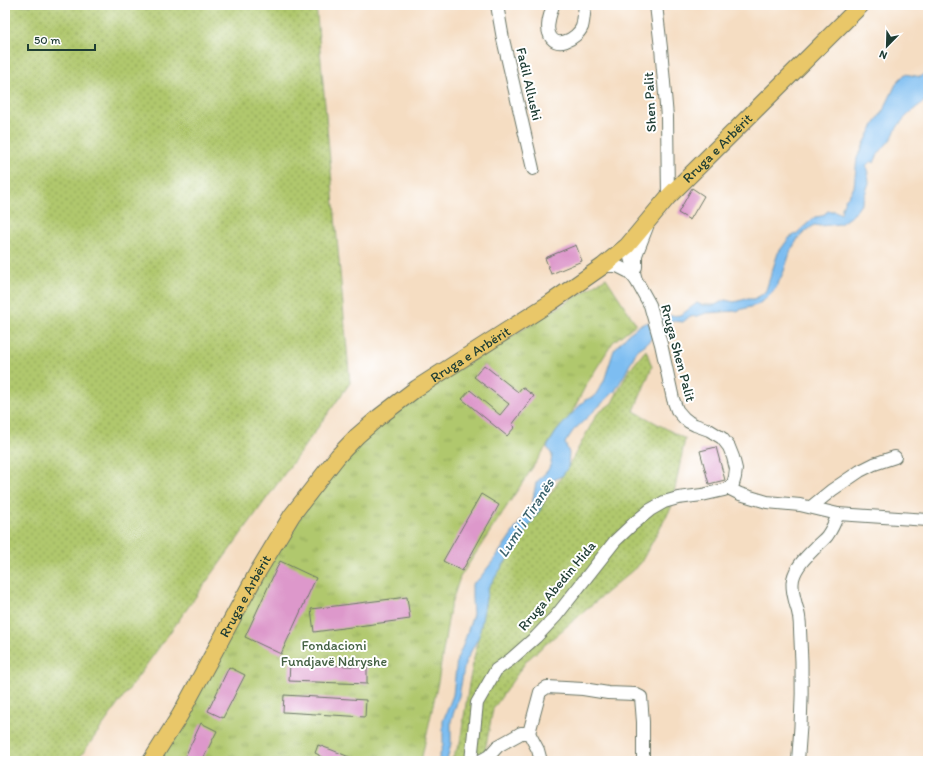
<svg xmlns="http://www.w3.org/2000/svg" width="933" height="766" font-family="Itim,sans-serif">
  <defs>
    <pattern id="grass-dots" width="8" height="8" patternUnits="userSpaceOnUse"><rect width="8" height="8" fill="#b0c86d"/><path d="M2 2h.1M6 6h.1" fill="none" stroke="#8fa45a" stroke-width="1.8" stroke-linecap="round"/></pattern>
    <pattern id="park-tufts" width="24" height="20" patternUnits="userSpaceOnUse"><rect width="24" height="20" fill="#b0c86d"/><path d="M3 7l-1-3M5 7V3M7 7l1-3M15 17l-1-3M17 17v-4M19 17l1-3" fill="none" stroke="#8fa45a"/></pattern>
  </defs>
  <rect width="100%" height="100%" fill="#fff"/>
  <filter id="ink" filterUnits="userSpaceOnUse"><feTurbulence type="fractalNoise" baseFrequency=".025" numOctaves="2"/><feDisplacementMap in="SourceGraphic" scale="8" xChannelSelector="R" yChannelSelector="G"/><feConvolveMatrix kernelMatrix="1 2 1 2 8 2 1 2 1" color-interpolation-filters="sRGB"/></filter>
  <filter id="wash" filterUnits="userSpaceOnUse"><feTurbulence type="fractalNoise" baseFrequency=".012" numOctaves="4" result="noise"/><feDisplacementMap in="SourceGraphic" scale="16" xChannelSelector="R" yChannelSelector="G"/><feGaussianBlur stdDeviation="0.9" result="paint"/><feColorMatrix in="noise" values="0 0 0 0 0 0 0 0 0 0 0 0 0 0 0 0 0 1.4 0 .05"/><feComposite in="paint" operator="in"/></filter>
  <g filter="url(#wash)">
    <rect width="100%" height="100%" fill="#f5ddc2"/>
    <!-- grass -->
    <g fill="url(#grass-dots)" stroke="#688250">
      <path d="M5 5H316L350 383 77 761H5Z"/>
      <path d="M646 350 652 367 634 411 685 439 671 508 640 564 527 660 493 709 483 761H451L460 743 469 684 488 588 568 467 597 414 612 403 628 372Z"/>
    </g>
    <!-- park -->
    <path fill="url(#park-tufts)" stroke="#688250" d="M606 278 636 324 613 342 586 385 570 416 556 432 460 577 450 608 438 682 421 761H147L239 604 348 450 412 398Z"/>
    <!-- water -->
    <g fill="#7dbdf1" stroke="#4e7d92">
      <path d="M928 70V99C916 107 904 117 896 129 894 133 893 137 890 140 883 149 878 152 874 163L871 161 866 166 868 173 869 183 862 203 854 214 840 224 820 226 814 225 799 237 791 250 784 271 776 288 768 297 757 305 736 311 706 313 698 316 689 317 683 322 674 321 663 325 661 316H669L681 315 697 303 701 305H715L725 300 734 302 746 299H754L763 294 766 290 778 253 789 238 796 234 809 222 815 217 822 216 828 211H835L841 214 842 208 845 199 850 194 854 187 857 158 871 130 885 107 897 82 905 74 921 77Z"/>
      <path d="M649 322 653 337 646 344 637 350 625 374 615 391 573 431 565 443 569 453 568 467 563 475 554 480 545 497 540 510 488 588 479 636 465 663 459 696 451 721V743L447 761H438L443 745V721L453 695 457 659 464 643 473 614 472 599V584L479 579 496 557 532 504 536 483 548 470 551 463 552 455 547 447 556 432 570 416 585 400 594 397 604 381 614 350 627 335 640 325Z"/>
    </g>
    <g id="blocks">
      <!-- building -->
      <g fill="#dd98cb">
        <path d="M692 188 704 196 690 220 678 213Z"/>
        <path d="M576 245 582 261 551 274 545 258Z"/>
        <path d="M484 365 518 392 522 387 534 396 512 425 515 427 507 436 462 399 470 390 500 415 509 404 474 377Z"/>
        <path d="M716 447 725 480 709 484 700 451Z"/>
        <path d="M481 494 499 505 462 571 443 561Z"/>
        <path d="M280 561 316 578 281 654 245 637Z"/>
        <path d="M407 597 410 619 314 632 311 609Z"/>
        <path d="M290 663 367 667V684L289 681Z"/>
        <path d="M229 667 245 675 223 718 208 711Z"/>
        <path d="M284 695 366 700 365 717 283 712Z"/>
        <path d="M201 723 217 731 202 761H183Z"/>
        <path d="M318 745 332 750 359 761H332L319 756V755L315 753Z"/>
      </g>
    </g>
  </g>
  <g filter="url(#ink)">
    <use href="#blocks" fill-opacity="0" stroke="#6a7566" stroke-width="1"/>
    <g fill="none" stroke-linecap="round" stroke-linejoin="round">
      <!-- minor casing -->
      <g stroke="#6a7566" stroke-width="14">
        <g id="minor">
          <path d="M497 5 503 39 533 169"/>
          <path d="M553 5C551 13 546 24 549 33 554 51 577 39 582 27 584 20 584 12 585 5"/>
          <path d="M656 5 661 48 667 117 668 197"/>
          <path d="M603 266H617L629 272 636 280"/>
          <path d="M636 267V255L647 227"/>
          <path d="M728 488 740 494 767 502 800 505 838 514 928 520"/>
          <path d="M811 507 832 490 860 471 874 464 895 457"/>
          <path d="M529 733 540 692 547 687 583 689 608 693 635 694 641 697 643 722V761"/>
          <path d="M471 761 477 703 496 670 510 660 536 637 556 616 615 541 633 524 650 510 664 502 678 498 702 495 724 490 728 488 733 484 735 477 736 469 733 457 729 447 722 438 709 430 695 425 689 422 684 418 677 410 673 399 661 344 650 305 636 280 627 246"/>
          <path d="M480 761 489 756 498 746 516 736 521 733H529L538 750 541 761"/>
          <path d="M798 761C802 717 803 673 800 630 800 621 799 613 796 605 794 596 791 589 793 579 796 566 807 556 816 547 819 543 824 540 827 536 832 529 835 522 838 514"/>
        </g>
      </g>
      <!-- major casing -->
      <g stroke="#6a7566" stroke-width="18">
        <g id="major">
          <path id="s1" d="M151 761 180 715 257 573 292 515 338 456 357 436 379 417 417 388 550 303 603 266 627 246 668 197 861 5"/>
        </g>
      </g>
      <!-- minor -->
      <use href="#minor" stroke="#fff" stroke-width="12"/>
      <!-- major -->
      <use href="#major" stroke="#e9c769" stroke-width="16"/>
    </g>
  </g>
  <g text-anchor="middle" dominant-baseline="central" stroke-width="4" stroke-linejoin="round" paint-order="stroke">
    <!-- street labels -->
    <g font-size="14" fill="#1f3d34" stroke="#fff">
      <text transform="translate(529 84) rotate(77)">Fadil Allushi</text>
      <text transform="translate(650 102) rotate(-93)">Shen Palit</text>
      <text stroke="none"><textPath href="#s1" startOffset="850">Rruga e Arbërit</textPath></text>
      <text transform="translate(678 353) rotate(75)">Rruga Shen Palit</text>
      <text stroke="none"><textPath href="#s1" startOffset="526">Rruga e Arbërit</textPath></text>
      <text transform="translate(557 586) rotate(-50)">Rruga Abedin Hida</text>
      <text stroke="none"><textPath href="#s1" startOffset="190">Rruga e Arbërit</textPath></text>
    </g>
    <!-- park labels -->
    <g font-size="14" fill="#436042" stroke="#fff">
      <text x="334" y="645">Fondacioni<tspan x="334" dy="16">Fundjavë Ndryshe</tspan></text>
    </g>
    <!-- water labels -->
    <g font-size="15" font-style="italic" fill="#3b636d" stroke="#fff">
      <text transform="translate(526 518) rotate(-57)">Lumi i Tiranës</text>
    </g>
  </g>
  <!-- margin -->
  <rect width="933" height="766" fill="none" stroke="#fff" stroke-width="20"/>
  <!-- north arrow -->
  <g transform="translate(887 46) rotate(203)" stroke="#ffffff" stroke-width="3" paint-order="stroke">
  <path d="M0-3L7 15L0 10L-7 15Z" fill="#1f3d34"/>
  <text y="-6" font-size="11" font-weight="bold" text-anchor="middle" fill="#1f3d34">N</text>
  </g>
  <!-- scale -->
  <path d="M28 44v6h67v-6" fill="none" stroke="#1f3d34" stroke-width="2"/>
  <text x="34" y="44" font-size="12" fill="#1f3d34" stroke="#ffffff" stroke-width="3" paint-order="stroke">50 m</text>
</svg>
